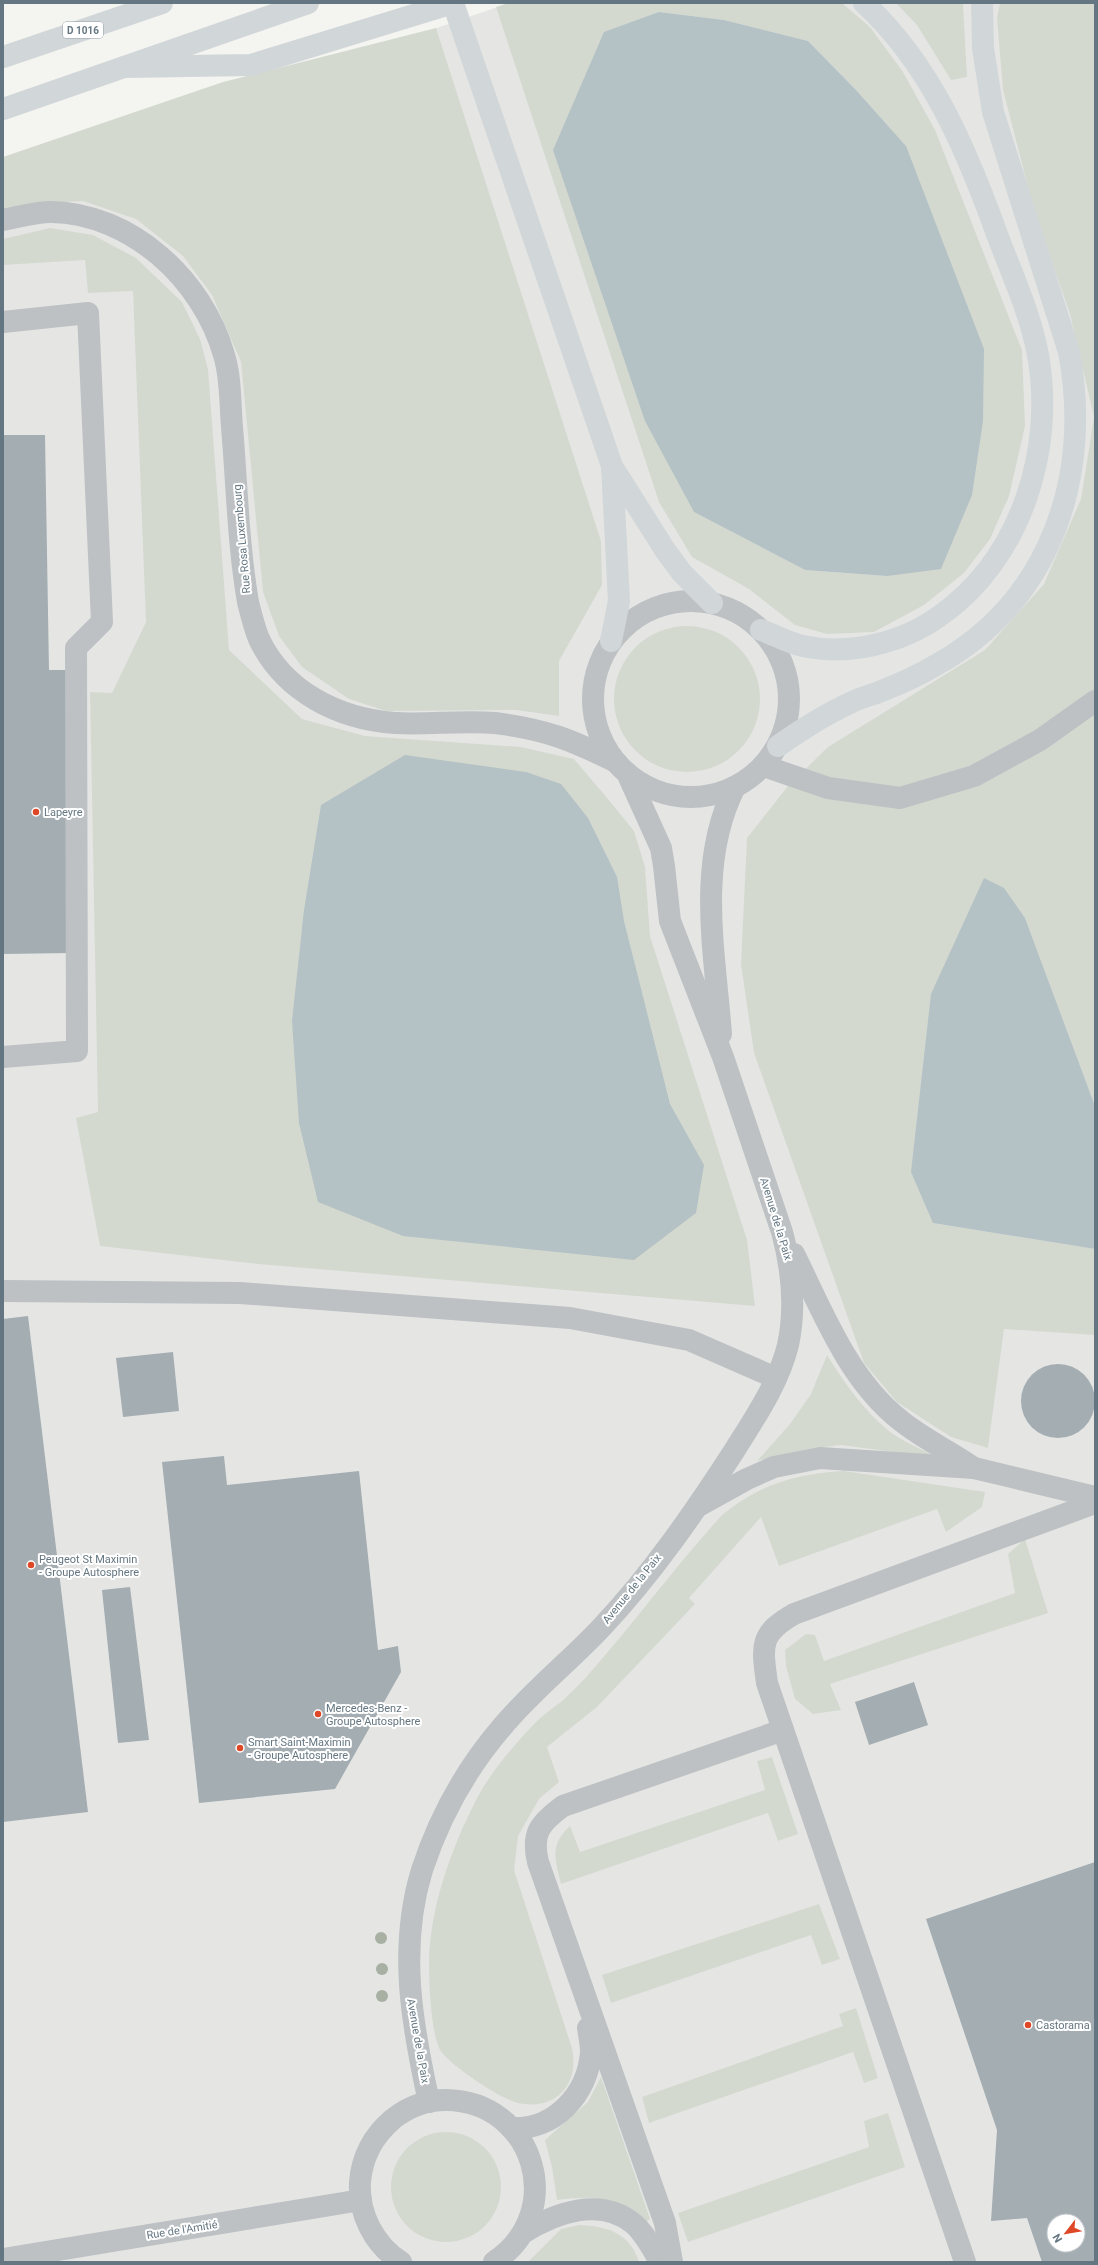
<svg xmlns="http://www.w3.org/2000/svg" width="1098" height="2265" font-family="Roboto,sans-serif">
  <rect width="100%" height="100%" fill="#f4f4f0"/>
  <!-- built -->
  <path fill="#e5e6e4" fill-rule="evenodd" d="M509 3H1095V2262H3V178ZM1054 2221H1078V2245H1054Z"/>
  <!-- green -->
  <g fill="#d4d9d0" fill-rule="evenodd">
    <path d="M509 3H842L870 27 903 72 935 130 1022 350 1025 426 1009 496 990 539 964 573 924 605 874 632 827 634 795 625 749 589 692 557 659 502 496 7ZM659 12 724 20 808 41 856 90 906 146 887 576 805 570 694 512Z"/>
    <path d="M896 3H963L967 77 951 80 917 25Z"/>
    <path d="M1000 3H1095V1106L1025 918 933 1223 1095 1249V1335L1004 1329 988 1448 951 1437 897 1402 864 1363 754 1053 741 964 747 838 788 786 828 747 985 650 1044 584 1081 499 1094 417 1070 314 1035 214 1003 90 997 18Z"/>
    <path d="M436 28 601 541 602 585 559 661V716L516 710 386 711 349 699 302 667 279 636 263 592 241 362 212 295 183 256 136 219 83 201 27 204 3 210V157L223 82Z"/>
    <path d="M50 228 93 235 136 258 182 302 200 339 208 369 229 650 302 719 365 736 521 747 574 759 608 799 634 831 645 867 650 936 747 1240 755 1306 258 1264 100 1246 76 1118 98 1112 90 692 112 693 146 622 133 291 88 293 85 260 3 265V239Z"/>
    <circle cx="687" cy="699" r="73"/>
    <path d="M827 1355C844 1382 864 1411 889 1431 903 1442 922 1449 938 1458L841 1445 808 1449 757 1461 790 1424 811 1394Z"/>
    <path d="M844 1471 985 1492 982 1507 946 1532 937 1509 779 1566 761 1517 689 1598 695 1604 597 1707 547 1747 559 1782 539 1799 518 1836 514 1870 572 2048C580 2085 555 2111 518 2103 502 2100 448 2064 440 2050 431 2032 429 1984 429 1963 430 1915 444 1871 463 1827 470 1813 477 1796 486 1783 500 1761 518 1741 536 1722 544 1714 553 1708 562 1701 573 1691 584 1680 594 1668 638 1618 677 1564 722 1515 760 1484 795 1474 844 1471Z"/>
    <path d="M1025 1539 1048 1613 830 1684 841 1710 813 1714 795 1699 786 1666 785 1650 806 1634 815 1635 824 1661 1015 1593 1008 1554Z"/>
    <path d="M772 1757 798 1834 778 1841 768 1813 561 1884C555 1858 549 1846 570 1826L580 1852 765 1790 757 1761Z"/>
    <path d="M819 1904 840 1959 822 1965 811 1935 611 2003 602 1975Z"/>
    <path d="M856 2008 878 2078 864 2083 853 2052 649 2123 642 2097 843 2026 839 2014Z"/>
    <path d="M601 2077 650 2219 646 2222C613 2197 598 2195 557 2200L552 2167 545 2140 588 2102Z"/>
    <path d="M888 2113 905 2167 688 2242 678 2213 869 2147 864 2121Z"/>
    <circle cx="446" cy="2187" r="55"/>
    <path d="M579 2225C607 2226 630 2233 639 2262H528L561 2229Z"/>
  </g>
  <!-- water -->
  <g fill="#b4c1c5">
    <path d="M659 12 724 20 808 41 856 90 906 146 984 349 983 421 972 495 941 569 887 576 805 570 694 512 645 421 553 150 604 32Z"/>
    <path d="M405 755 526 772 561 784 588 818 617 877 624 921 670 1104 704 1165 696 1213 634 1260 403 1236 318 1202 299 1123 292 1021 304 910 321 805Z"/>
    <path d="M984 878 1004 888 1025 918 1095 1106V1249L933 1223 911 1172 931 994Z"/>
  </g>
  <!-- building -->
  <g fill="#a4adb2" fill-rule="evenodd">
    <path d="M3 435H45L49 670H66L70 953 3 954Z"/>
    <path d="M28 1316 88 1812 3 1822V1319Z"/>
    <path d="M173 1352 179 1411 123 1417 116 1358Z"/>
    <circle cx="1058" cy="1401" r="37"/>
    <path d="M224 1456 227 1485 359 1471 378 1650 398 1646 401 1672 335 1789 199 1803 162 1462Z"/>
    <path d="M130 1587 149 1740 118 1743 102 1590Z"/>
    <path d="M914 1682 928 1725 869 1745 855 1702Z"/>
    <path d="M1095 1862V2262H1042L1027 2218 991 2221 997 2130 926 1919ZM1054 2221H1078V2245H1054Z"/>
  </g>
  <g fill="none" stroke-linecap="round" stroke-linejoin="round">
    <!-- minor -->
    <g stroke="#bdc1c4" stroke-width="22">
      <path d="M3 220C19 217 35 212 51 212 131 213 203 280 224 355 231 377 230 404 232 427 237 485 238 544 248 602 251 614 254 627 259 639 284 692 339 719 395 723 428 725 462 720 495 723 545 729 572 740 616 762"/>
      <path d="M3 322 88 313 102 622 76 648 77 1051 3 1057"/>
      <circle cx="691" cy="699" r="98"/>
      <path d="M764 766 828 788 900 798 974 776 1040 740 1095 701"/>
      <path d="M721 1034C715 953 696 863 735 787"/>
      <path d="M3 1291 240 1293 570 1318 689 1340 776 1378"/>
      <path d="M974 1468 1095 1497"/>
      <path d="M700 1505 747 1479 774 1467 820 1458 974 1468C950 1451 923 1439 900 1420 848 1379 823 1312 794 1254"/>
      <path d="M429 2102C412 2025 398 1948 422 1870 439 1818 466 1769 502 1727 532 1691 569 1662 601 1628 652 1574 696 1510 736 1448 756 1416 779 1382 788 1345 796 1308 792 1269 782 1232L723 1057 670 921 664 866 661 848 627 773"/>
      <path d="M511 2128C554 2131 588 2094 591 2052 591 2044 589 2035 588 2028"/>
      <path d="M523 2233C555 2213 600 2196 634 2224 645 2234 653 2249 660 2262"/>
      <path d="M3 2259 361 2200"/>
      <path d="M401 2262C374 2245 358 2213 360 2182 362 2157 374 2135 393 2119 408 2107 427 2100 446 2100 535 2101 568 2213 494 2262"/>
      <path d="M672 2262 665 2223 538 1862C531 1833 540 1823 563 1806L783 1730"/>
      <path d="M965 2262 767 1683C762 1646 759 1634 794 1614L1095 1503"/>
    </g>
    <!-- highway -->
    <g stroke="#d1d6d9" stroke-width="22">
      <path d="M453 3 612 466 665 550 682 573 712 603"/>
      <path d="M3 57 162 3"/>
      <path d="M125 67 251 65 453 3"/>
      <path d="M3 109 308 3"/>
      <path d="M761 630C775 635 789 643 803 646 849 656 903 643 941 615 1021 558 1055 450 1038 355 1030 311 1009 268 994 226 964 144 929 63 864 3"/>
      <path d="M611 641 619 601 612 467"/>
      <path d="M778 746C801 730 824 715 850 703 861 697 873 695 884 690 902 683 919 675 936 665 1051 601 1092 477 1069 352L993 112 983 48 982 3"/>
    </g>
  </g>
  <!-- trees -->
  <g fill="#a7b0a2">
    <circle cx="381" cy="1938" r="6"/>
    <circle cx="382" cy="1969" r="6"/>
    <circle cx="382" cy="1996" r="6"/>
  </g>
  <!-- markers -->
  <g fill="#de4827" stroke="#fff" stroke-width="1.5">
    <circle cx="36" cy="812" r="4"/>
    <circle cx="31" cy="1565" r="4"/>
    <circle cx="318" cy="1714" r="4"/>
    <circle cx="240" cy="1748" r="4"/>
    <circle cx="1028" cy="2025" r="4"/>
  </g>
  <g text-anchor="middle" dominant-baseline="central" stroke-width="4" stroke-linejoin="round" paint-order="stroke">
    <!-- shield labels -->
    <rect fill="#fff" stroke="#929fa7" stroke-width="1" x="63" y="22" width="40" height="16" rx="3"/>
    <g font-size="10" font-weight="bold" fill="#647681">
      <text x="83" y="30">D 1016</text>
    </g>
    <!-- street labels -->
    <g font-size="11" fill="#647681" stroke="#fff">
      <text transform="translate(242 539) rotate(-95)">Rue Rosa Luxembourg</text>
      <text transform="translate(776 1219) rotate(73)">Avenue de la Paix</text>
      <text transform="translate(632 1589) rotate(-51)">Avenue de la Paix</text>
      <text transform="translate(418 2041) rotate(80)">Avenue de la Paix</text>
      <text transform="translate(182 2230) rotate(-9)">Rue de l'Amitié</text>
    </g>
    <!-- poi labels -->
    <g font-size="11" fill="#647681" stroke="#fff" text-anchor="start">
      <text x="44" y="812">Lapeyre</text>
      <text x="39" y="1559">Peugeot St Maximin<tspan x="39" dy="13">- Groupe Autosphere</tspan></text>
      <text x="326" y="1708">Mercedes-Benz -<tspan x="326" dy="13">Groupe Autosphere</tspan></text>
      <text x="248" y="1742">Smart Saint-Maximin<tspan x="248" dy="13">- Groupe Autosphere</tspan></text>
      <text x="1036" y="2025">Castorama</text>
    </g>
  </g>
  <!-- border -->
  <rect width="1098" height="2265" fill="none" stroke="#647681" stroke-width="8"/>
  <!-- north arrow -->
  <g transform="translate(1066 2233) rotate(239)"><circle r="19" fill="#ffffff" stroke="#c1c8cd"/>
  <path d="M0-3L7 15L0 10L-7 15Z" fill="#de4827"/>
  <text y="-6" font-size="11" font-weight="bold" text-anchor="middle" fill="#647681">N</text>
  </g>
</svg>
